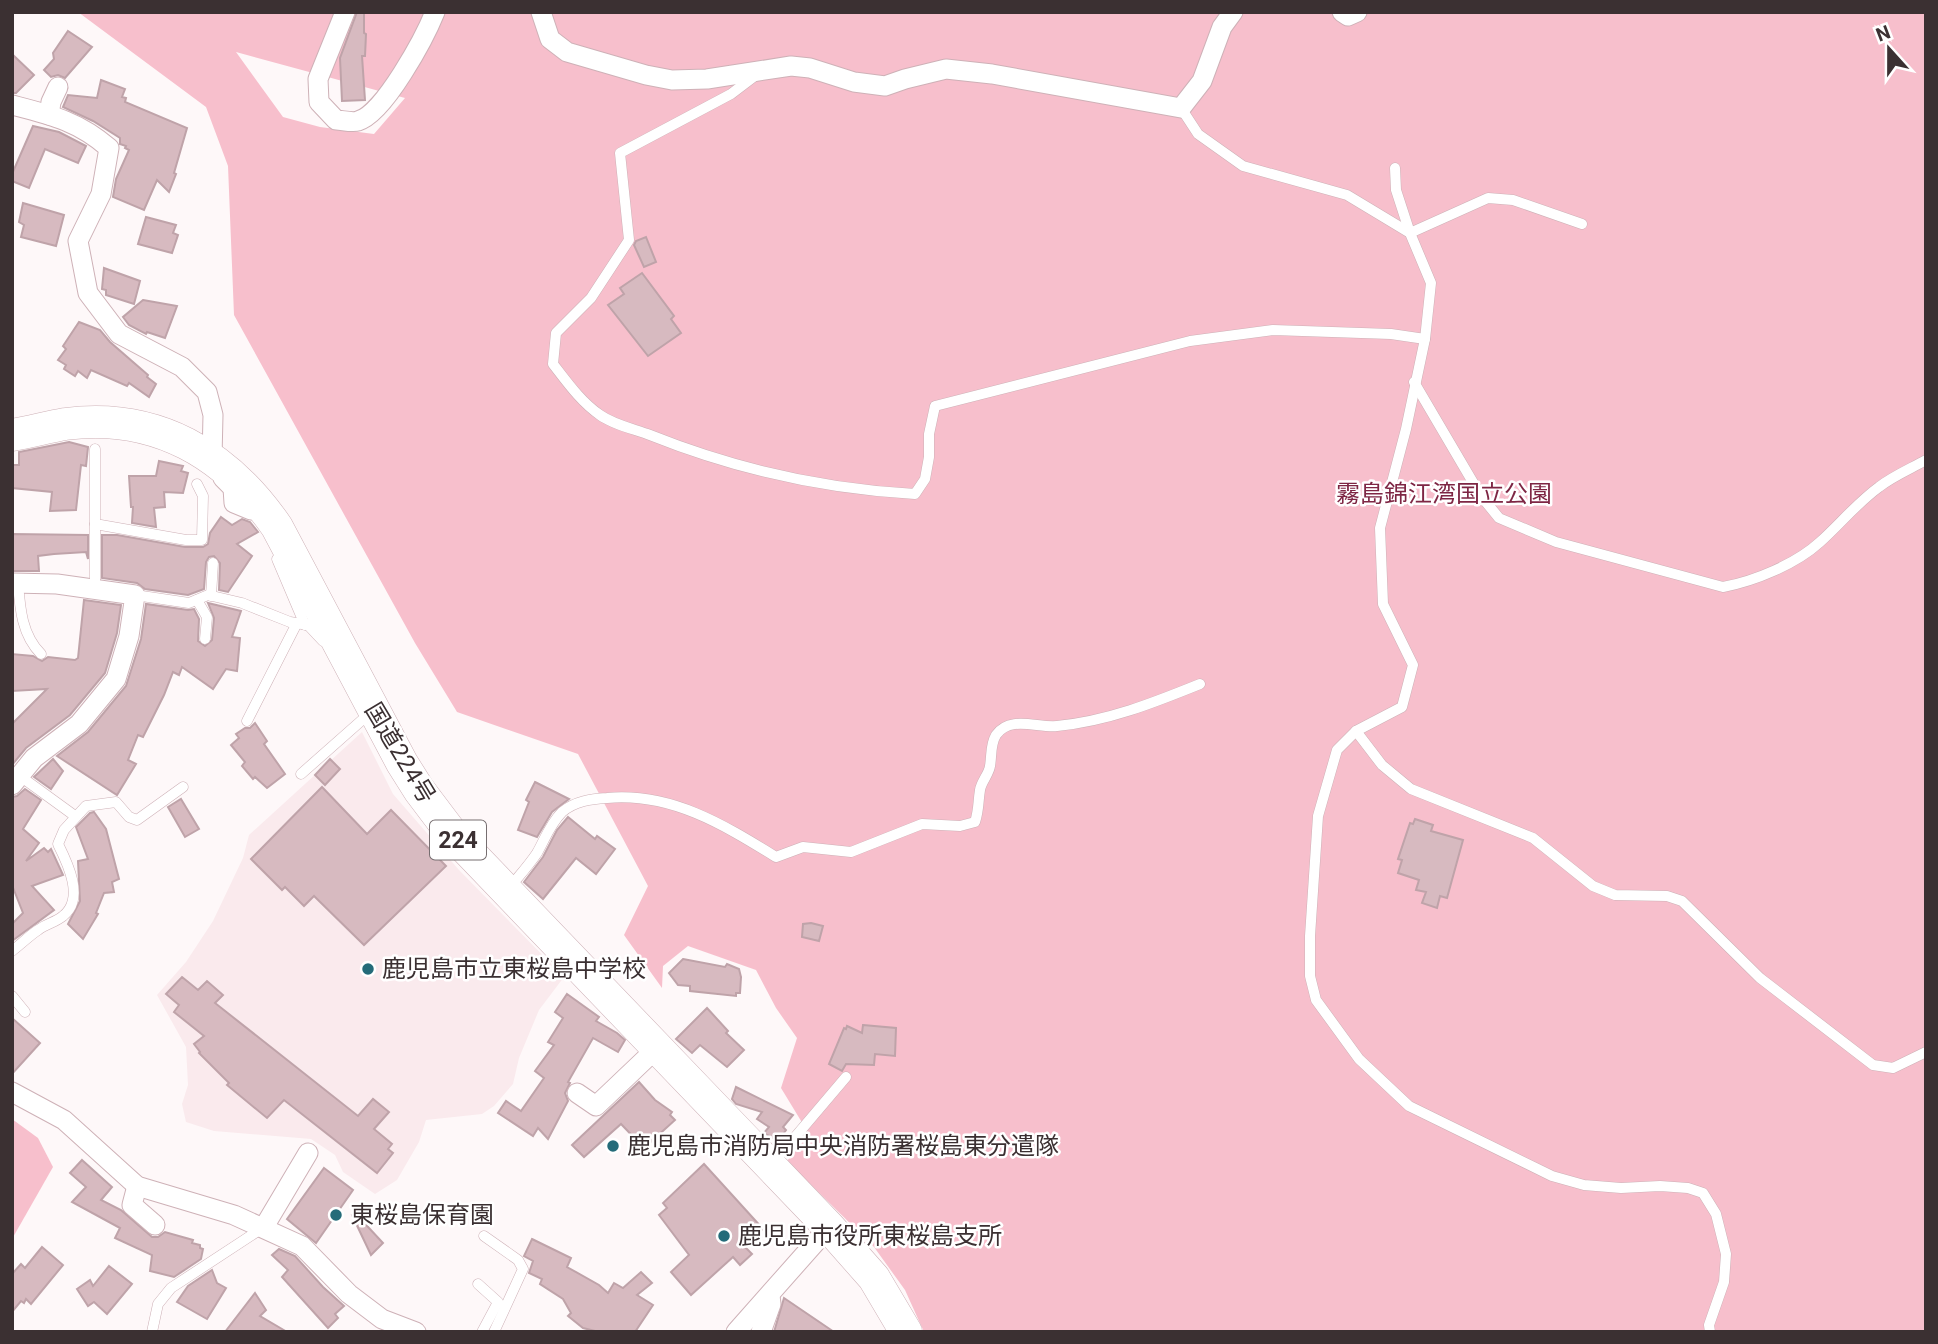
<svg xmlns="http://www.w3.org/2000/svg" width="1938" height="1344" font-family="Roboto,'Noto Sans JP',sans-serif">
  <rect width="100%" height="100%" fill="#fef8f9"/>
  <!-- built -->
  <path fill="#faeaed" d="M362 732 393 794 459 870 564 977 539 1010 519 1058 513 1084 494 1106 482 1114 426 1120 419 1142 397 1180 375 1194 343 1172 335 1155 311 1139 214 1131 186 1122 182 1104 188 1085 186 1047 157 995 186 962 213 921 243 858 249 835Z"/>
  <!-- green -->
  <g fill="#f7bfcc" fill-rule="evenodd">
    <path d="M78 12H1926V1332H924L905 1290 874 1247 787 1161 809 1134 781 1088 797 1038 776 1008 756 970 688 946 663 966 662 988 624 935 648 886 578 754 457 712 415 643 234 315 228 166 206 107ZM236 52 405 98 374 134 320 127 283 117Z"/>
    <path d="M12 1119 38 1138 53 1167 12 1239Z"/>
  </g>
  <!-- building -->
  <g fill="#d7bac0" stroke="#bfa3a9" stroke-width="2">
    <path d="M357 12H364V33L366 34 365 56H362L365 100 342 101 340 58Z"/>
    <path d="M68 31 92 47 65 78 58 75 51 77 44 70 54 59 53 53Z"/>
    <path d="M12 54 34 75 16 93H12Z"/>
    <path d="M101 80 125 89 122 97 126 98 125 102 187 128 174 173 176 174 169 192 157 180 144 210 113 197 116 179 129 150 125 148 126 146 120 144V138L93 121 63 107 68 95 97 98Z"/>
    <path d="M33 126 59 132 86 146 78 163 45 149 29 188 12 181V174Z"/>
    <path d="M23 203 64 215 56 246 21 237 24 225 19 222Z"/>
    <path d="M146 217 176 225 173 233 178 235 172 253 138 244Z"/>
    <path d="M646 237 656 262 644 267 634 245 636 241Z"/>
    <path d="M104 268 140 281 134 304 106 295V290L102 289Z"/>
    <path d="M642 273 674 316 671 319 681 333 648 356 608 305 624 294 620 288Z"/>
    <path d="M143 300 177 306 165 338 147 332 146 334 129 325 123 317Z"/>
    <path d="M79 322 100 330 110 342 148 375 147 377 156 384 149 397 129 383 127 386 91 370 87 378 78 371 75 376 64 369 66 365 58 360 66 349 63 346Z"/>
    <path d="M69 442 88 447 86 466 81 465 76 510 50 511 52 492 12 488V465H19V452Z"/>
    <path d="M159 461 183 466 181 471 188 473 183 493 164 492 165 507 154 508 156 527 132 523 133 507H131L129 476H156Z"/>
    <path d="M221 517 232 525 242 519 250 522 258 532 237 544 252 556 228 592 219 590 220 563 214 556 209 557 206 562 204 589 188 595 145 589 137 583 102 578V535H117L185 547H203L208 544 210 533Z"/>
    <path d="M12 534 88 535V559L86 552 54 554 38 556 39 571H13Z"/>
    <path d="M84 600 121 605 117 633 105 673 70 715 26 748 12 765V724L47 689 12 691V654L33 656 42 661 48 657 75 660 78 658Z"/>
    <path d="M208 603 241 611 232 637 240 638 237 671 226 669 213 689 182 667 179 675 173 672 164 695 143 737 138 735 128 760 136 764 117 795 57 756 88 732 126 686 141 639 146 604 188 610 194 609 199 619 198 641 205 646 212 640 214 618Z"/>
    <path d="M255 723 267 741 264 744 285 774 267 788 255 777 253 779 242 766 245 762 231 745 239 738 236 734 245 728H250Z"/>
    <path d="M53 759 63 771 51 789 34 777Z"/>
    <path d="M330 759 340 769 325 785 315 775Z"/>
    <path d="M535 782 569 799 552 812 537 837 518 830 529 802 526 800Z"/>
    <path d="M322 787 367 834 391 810 446 866 364 945 314 896 304 906 285 887 282 890 251 859Z"/>
    <path d="M25 789 41 800 23 829 39 843 26 861 44 848 48 852 51 849 63 875 32 886 54 910 12 941V924L23 913 12 885V797L17 796Z"/>
    <path d="M181 799 199 829 185 837 168 807Z"/>
    <path d="M94 812 106 829 119 879 112 882 114 892 104 893 96 913 98 914 83 939 68 924 80 901 78 861 88 859 76 827 90 813Z"/>
    <path d="M568 817 595 839 597 836 615 849 596 874 576 858 543 899 524 882 543 857 557 830Z"/>
    <path d="M1415 819 1433 825 1431 831 1463 840 1447 898 1440 896 1437 908 1422 903 1426 892 1416 890 1419 880 1398 873 1402 860 1398 859 1410 823 1413 824Z"/>
    <path d="M811 923 823 926 819 941 802 937 803 924Z"/>
    <path d="M683 959 725 967 727 964 739 969 741 977 740 993H736V996L690 991V986L678 985 669 973Z"/>
    <path d="M182 977 198 990 207 981 223 995 215 1003 358 1116 373 1099 389 1112 374 1129 392 1144 388 1149 393 1153 377 1173 284 1100 267 1118 227 1085 229 1083 199 1053 200 1052 194 1044 204 1036 174 1012 179 1005 166 994Z"/>
    <path d="M567 994 599 1017 596 1021 617 1033 625 1040 618 1052 593 1038 568 1082 570 1083 565 1093 568 1101 548 1139 538 1128 533 1136 498 1113 506 1101 521 1111 544 1078 535 1071 554 1045 548 1042 563 1018 555 1012Z"/>
    <path d="M707 1008 728 1031 726 1033 744 1050 727 1067 700 1045 692 1053 676 1039Z"/>
    <path d="M12 1018 40 1043 12 1074Z"/>
    <path d="M863 1025 896 1028 895 1056 875 1054 874 1065 846 1064 842 1071 829 1064 844 1028 846 1029 847 1026 862 1033Z"/>
    <path d="M639 1082 655 1100 672 1112 670 1115 675 1120 644 1148 621 1124 584 1157 572 1145Z"/>
    <path d="M736 1087 793 1115 783 1127 786 1130 778 1141 764 1133 769 1127 757 1119 762 1112 736 1104 732 1099Z"/>
    <path d="M82 1160 112 1187 101 1200 121 1210 152 1237H158L165 1232 193 1240 192 1243 200 1245V1248L203 1249 201 1259 174 1277 150 1271 152 1255 115 1238 120 1228 72 1202 86 1187 70 1173Z"/>
    <path d="M704 1164 763 1229 744 1246 752 1254 740 1265 733 1257 691 1295 671 1272 689 1255 659 1215 667 1208 663 1203Z"/>
    <path d="M324 1168 353 1190 316 1243 287 1219Z"/>
    <path d="M355 1213 383 1243 371 1255 352 1215Z"/>
    <path d="M532 1239 571 1258 567 1267 599 1285 608 1293 614 1283 623 1288 641 1272 652 1283 637 1295 653 1305 635 1332H599L583 1328 568 1316 571 1313 563 1299 540 1284 542 1279 529 1273 533 1261 524 1256Z"/>
    <path d="M42 1247 63 1265 31 1304 26 1299 24 1303 21 1301 12 1312V1274L21 1264 25 1268Z"/>
    <path d="M279 1249 295 1256 323 1287 344 1306 335 1314 338 1318 328 1328 282 1277 288 1270 272 1255Z"/>
    <path d="M109 1266 132 1284 107 1314 94 1302 88 1306 77 1289 90 1280 93 1286Z"/>
    <path d="M212 1270 217 1283 226 1288 207 1319 177 1302 188 1286Z"/>
    <path d="M255 1293 266 1310 260 1316 287 1332H225Z"/>
    <path d="M784 1298 834 1332H774Z"/>
  </g>
  <g fill="none" stroke-linecap="round" stroke-linejoin="round">
    <!-- service casing -->
    <g stroke="#ceb1b7" stroke-width="11">
      <g id="service">
        <path d="M756 75 731 94 620 153 629 240 591 298 556 333 553 364C567 382 581 402 600 415 614 425 634 429 650 435 735 469 823 489 915 494L925 479 929 457V434L935 406 1190 341 1273 330 1391 334 1425 339"/>
        <path d="M1181 108 1198 134 1243 166 1347 195 1410 233 1431 283 1425 339 1406 429 1380 528 1383 604 1413 665 1402 707 1356 731 1337 750 1318 816 1310 936V976L1316 1000 1359 1059 1409 1106 1552 1176 1584 1185 1621 1188 1660 1186 1688 1188 1703 1193 1716 1214 1726 1254 1724 1282 1709 1325 1710 1332"/>
        <path d="M1395 168 1396 190 1410 233 1488 198 1513 200 1582 224"/>
        <path d="M1414 382 1481 496 1499 518 1556 542 1723 587C1755 581 1796 564 1820 542 1840 524 1857 503 1879 487 1893 476 1910 469 1926 460"/>
        <path d="M95 449V589"/>
        <path d="M95 524 186 540H202L203 496 197 484"/>
        <path d="M277 559 305 625"/>
        <path d="M18 583C20 609 22 635 41 654"/>
        <path d="M135 595 189 603 208 595 242 603 290 622 308 625 323 641"/>
        <path d="M211 596 213 563"/>
        <path d="M197 600 207 617 205 639"/>
        <path d="M247 721 297 623"/>
        <path d="M1356 731 1382 765 1411 789 1533 838 1593 886 1615 895 1667 896 1682 901 1760 978 1873 1065 1893 1068 1926 1052"/>
        <path d="M301 774 370 713"/>
        <path d="M20 776 75 816"/>
        <path d="M510 887C519 876 529 865 537 853 545 839 550 824 562 812 575 801 591 799 607 798 671 792 724 825 776 857L803 847 851 852 922 824 960 826 975 822C979 810 978 802 980 790 981 782 989 774 990 766 992 755 990 745 996 735 1010 715 1037 728 1057 726 1108 721 1153 703 1200 684"/>
        <path d="M12 951C21 944 29 936 38 930 46 924 56 922 63 916 85 899 68 864 58 844L64 830 86 806 116 802 129 817 137 820 183 787"/>
        <path d="M12 996 25 1012"/>
        <path d="M773 1163 846 1077"/>
        <path d="M484 1236 518 1260 523 1269 494 1332"/>
        <path d="M478 1284 498 1302 482 1332"/>
        <path d="M152 1332 158 1304 171 1288 264 1227"/>
      </g>
    </g>
    <!-- minor casing -->
    <g stroke="#ceb1b7" stroke-width="21">
      <g id="minor">
        <path d="M345 12 318 79 319 102 336 120C342 120 352 123 358 121 384 114 425 37 435 12"/>
        <path d="M541 12 550 39 567 52 646 75 672 80 707 79 791 66 810 68 854 82 885 86 905 79 946 69 992 74 1181 108 1202 81 1222 27 1233 12"/>
        <path d="M1342 12 1348 16 1357 12"/>
        <path d="M12 105C51 115 78 121 109 148L101 194 78 241 88 293 119 334 182 367 207 392 213 415 212 458"/>
        <path d="M49 115 51 102 58 87"/>
        <path d="M223 478 233 488 234 503 251 510"/>
        <path d="M12 583 57 584 135 595 129 636 116 679 79 724 34 758 12 785"/>
        <path d="M12 1092 64 1120 137 1186 234 1215 302 1246 349 1294 382 1319 416 1332"/>
        <path d="M577 1093 596 1106 658 1047"/>
        <path d="M137 1186 132 1205 155 1225"/>
        <path d="M264 1227 308 1153"/>
        <path d="M736 1332 829 1227"/>
        <path d="M761 1332 771 1304 770 1296"/>
      </g>
    </g>
    <!-- trunk casing -->
    <g stroke="#ceb1b7" stroke-width="33">
      <path id="trunk" d="M12 435C30 432 48 427 65 424 156 412 227 454 277 527L402 763 419 790 453 835 829 1227 874 1278 906 1332"/>
    </g>
    <!-- service -->
    <use href="#service" stroke="#fff" stroke-width="10"/>
    <!-- minor -->
    <use href="#minor" stroke="#fff" stroke-width="19"/>
    <!-- trunk -->
    <use href="#trunk" stroke="#fff" stroke-width="32"/>
  </g>
  <!-- markers -->
  <g fill="#246b79" stroke="#fff" stroke-width="2.5">
    <circle cx="368" cy="969" r="7"/>
    <circle cx="613" cy="1146" r="7"/>
    <circle cx="336" cy="1215" r="7"/>
    <circle cx="724" cy="1236" r="7"/>
  </g>
  <g text-anchor="middle" dominant-baseline="central" stroke-width="5" stroke-linejoin="round" paint-order="stroke">
    <!-- shield labels -->
    <rect fill="#fff" stroke="#766e70" stroke-width="2" x="430" y="820.5" width="56" height="39" rx="5"/>
    <g font-size="23" font-weight="bold" fill="#3b3032">
      <text x="458" y="840">224</text>
    </g>
    <!-- park labels -->
    <g font-size="24" fill="#7e2644" stroke="#fff">
      <text x="1444" y="494">霧島錦江湾国立公園</text>
    </g>
    <!-- street labels -->
    <g font-size="24" fill="#3b3032" stroke="#fff">
      <text transform="translate(400 753) rotate(59)">国道224号</text>
    </g>
    <!-- poi labels -->
    <g font-size="24" fill="#3b3032" stroke="#fff" text-anchor="start">
      <text x="382" y="969">鹿児島市立東桜島中学校</text>
      <text x="627" y="1146">鹿児島市消防局中央消防署桜島東分遣隊</text>
      <text x="350" y="1215">東桜島保育園</text>
      <text x="738" y="1236">鹿児島市役所東桜島支所</text>
    </g>
  </g>
  <!-- border -->
  <rect width="1938" height="1344" fill="none" stroke="#3b3032" stroke-width="28"/>
  <!-- north arrow -->
  <g transform="translate(1889 49) rotate(339)" stroke="#ffffff" stroke-width="5" paint-order="stroke">
  <path d="M0-5L12 26L0 18L-12 26Z" fill="#3b3032"/>
  <text y="-10" font-size="19" font-weight="bold" text-anchor="middle" fill="#3b3032">N</text>
  </g>
</svg>
